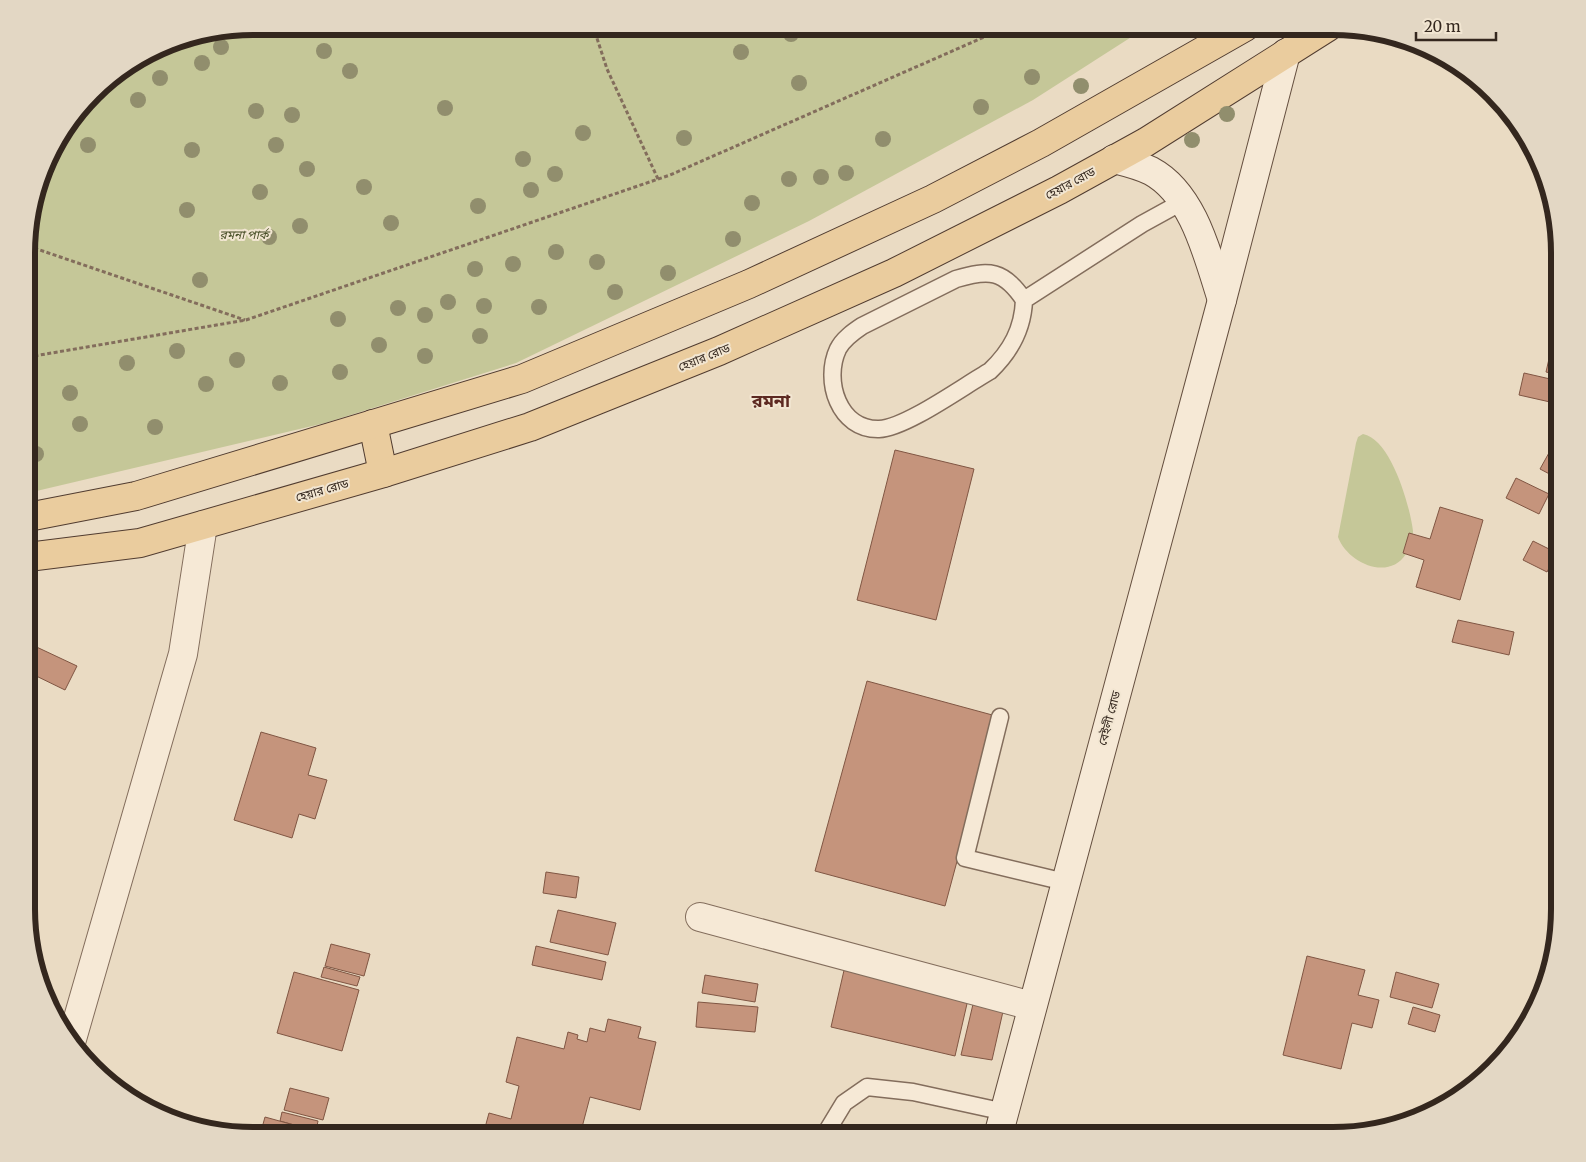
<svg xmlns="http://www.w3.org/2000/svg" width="1586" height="1162" font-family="Merriweather,'Noto Sans Bengali',serif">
  <rect width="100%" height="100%" fill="#eadbc3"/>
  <!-- green -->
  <g fill="#c5c798">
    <path d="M253 26 1147 27 1033 100 809 221 516 363 325 423 28 493V224L50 153 103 83 167 43Z"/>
    <path d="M1363 434C1391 439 1410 506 1413 531V534L1409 533 1403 553 1406 554C1388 582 1347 562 1338 537L1356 443 1358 437Z"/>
  </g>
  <!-- building -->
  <g fill="#c5947c" stroke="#805643">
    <path d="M1551 350 1559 352V375L1546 372Z"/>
    <path d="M1524 373 1559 381V404L1519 395Z"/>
    <path d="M895 450 974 469 936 620 857 600Z"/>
    <path d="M1550 451 1559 456V479L1540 469Z"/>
    <path d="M1516 478 1549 494 1539 514 1506 498Z"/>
    <path d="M1440 507 1483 520 1460 600 1416 587 1424 560 1403 553 1409 533 1430 539Z"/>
    <path d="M1533 541 1557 553 1547 572 1523 560Z"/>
    <path d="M1458 620 1514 632 1509 655 1452 642Z"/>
    <path d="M28 643 77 666 65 690 28 672Z"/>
    <path d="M867 681 996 716 945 906 815 871Z"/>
    <path d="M261 732 316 748 308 775 327 780 315 819 299 814 292 838 234 820Z"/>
    <path d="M546 872 579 877 576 898 543 893Z"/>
    <path d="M558 910 616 923 608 955 550 942Z"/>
    <path d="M331 944 370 954 364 976 325 966Z"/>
    <path d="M536 946 606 962 602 980 532 965Z"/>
    <path d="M1307 956 1365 970 1358 995 1379 1000 1372 1028 1352 1023 1341 1069 1283 1055Z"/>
    <path d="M845 966 969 995 955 1056 831 1027Z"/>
    <path d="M324 967 360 977 357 986 321 977Z"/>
    <path d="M294 972 359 990 342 1051 277 1033Z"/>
    <path d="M1396 972 1439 984 1432 1008 1390 997Z"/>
    <path d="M705 975 758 984 755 1002 702 993Z"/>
    <path d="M974 1000 1004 1007 992 1060 961 1055Z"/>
    <path d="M698 1002 758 1007 755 1032 696 1027Z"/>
    <path d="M1413 1007 1440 1015 1435 1032 1408 1024Z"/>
    <path d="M608 1019 641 1027 638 1038 656 1042 640 1110 590 1097 580 1135H483L489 1113 511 1119 519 1086 506 1082 517 1037 564 1049 568 1032 578 1035 577 1039 587 1042 590 1028 605 1032Z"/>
    <path d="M290 1088 329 1098 323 1120 284 1110Z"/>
    <path d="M282 1112 318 1121 316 1131 280 1121Z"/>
    <path d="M265 1117 330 1135H260Z"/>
  </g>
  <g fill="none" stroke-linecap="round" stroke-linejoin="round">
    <!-- lane casing -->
    <g stroke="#836d5c" stroke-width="19">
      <g id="lane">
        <path d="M1024 300C1004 270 989 269 956 279L862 326C853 332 843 339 838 349 823 381 839 430 879 429 906 428 965 385 990 371 1011 351 1023 329 1024 300L1142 224 1182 202"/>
        <path d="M1000 717 965 858 1065 882"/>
        <path d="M824 1136 844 1103 867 1087 913 1092 1005 1112"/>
      </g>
    </g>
    <!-- street casing -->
    <g stroke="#836d5c" stroke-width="30">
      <g id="street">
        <path d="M700 917 1032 1006"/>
        <path d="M72 1039 183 654 203 525"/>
      </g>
    </g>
    <!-- secondary casing -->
    <g stroke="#654f3f" stroke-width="30">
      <g id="secondary">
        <path d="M1114 159C1126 162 1139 165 1151 171 1194 194 1208 257 1222 300"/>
        <path d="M998 1136 1222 300 1286 53"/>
      </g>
    </g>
    <!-- primary casing -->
    <g stroke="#513c30" stroke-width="30">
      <g id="primary">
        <path d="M373 424 383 473"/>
        <path d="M28 517 136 496 522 379 749 284 933 199 1041 143 1245 27"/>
        <path d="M28 557 140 543 387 472 530 427 719 351 894 273 1059 190 1146 142 1328 27"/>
      </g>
    </g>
    <!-- path -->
    <g stroke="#836d5c" stroke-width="3" stroke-dasharray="4 2.5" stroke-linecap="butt">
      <path d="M593 26 607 69 658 179"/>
      <path d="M28 246 245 320"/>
      <path d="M28 357 246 320 670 175 1007 27"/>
    </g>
    <!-- lane -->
    <use href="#lane" stroke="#f6e9d6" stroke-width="16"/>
    <!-- street -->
    <use href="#street" stroke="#f6e9d6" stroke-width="28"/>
    <!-- secondary -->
    <use href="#secondary" stroke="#f6e9d6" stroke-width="28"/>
    <!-- primary -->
    <use href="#primary" stroke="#eacc9e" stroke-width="28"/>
  </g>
  <!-- trees -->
  <g fill="#918e6d">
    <circle cx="791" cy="34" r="8"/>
    <circle cx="221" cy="47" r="8"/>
    <circle cx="324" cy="51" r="8"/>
    <circle cx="741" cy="52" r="8"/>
    <circle cx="202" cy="63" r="8"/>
    <circle cx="350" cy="71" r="8"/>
    <circle cx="1032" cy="77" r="8"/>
    <circle cx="160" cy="78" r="8"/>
    <circle cx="799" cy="83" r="8"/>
    <circle cx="1081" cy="86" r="8"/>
    <circle cx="138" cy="100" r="8"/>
    <circle cx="981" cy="107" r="8"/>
    <circle cx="445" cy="108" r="8"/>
    <circle cx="256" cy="111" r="8"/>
    <circle cx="1227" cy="114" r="8"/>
    <circle cx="292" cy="115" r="8"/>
    <circle cx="583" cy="133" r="8"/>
    <circle cx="684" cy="138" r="8"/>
    <circle cx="883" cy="139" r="8"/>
    <circle cx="1192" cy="140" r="8"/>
    <circle cx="88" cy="145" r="8"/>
    <circle cx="276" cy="145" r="8"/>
    <circle cx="192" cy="150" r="8"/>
    <circle cx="523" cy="159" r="8"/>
    <circle cx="307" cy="169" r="8"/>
    <circle cx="846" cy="173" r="8"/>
    <circle cx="555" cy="174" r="8"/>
    <circle cx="821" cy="177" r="8"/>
    <circle cx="789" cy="179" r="8"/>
    <circle cx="364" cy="187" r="8"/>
    <circle cx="531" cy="190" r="8"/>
    <circle cx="260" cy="192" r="8"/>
    <circle cx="752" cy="203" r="8"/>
    <circle cx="478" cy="206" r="8"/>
    <circle cx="187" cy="210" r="8"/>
    <circle cx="391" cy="223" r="8"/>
    <circle cx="300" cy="226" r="8"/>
    <circle cx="269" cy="237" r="8"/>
    <circle cx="733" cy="239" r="8"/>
    <circle cx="556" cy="252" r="8"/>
    <circle cx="597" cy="262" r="8"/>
    <circle cx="513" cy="264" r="8"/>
    <circle cx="475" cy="269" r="8"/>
    <circle cx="668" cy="273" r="8"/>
    <circle cx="200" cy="280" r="8"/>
    <circle cx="615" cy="292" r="8"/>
    <circle cx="448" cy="302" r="8"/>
    <circle cx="484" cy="306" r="8"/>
    <circle cx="539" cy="307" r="8"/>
    <circle cx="398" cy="308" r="8"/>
    <circle cx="425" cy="315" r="8"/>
    <circle cx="338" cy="319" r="8"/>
    <circle cx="480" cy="336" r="8"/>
    <circle cx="379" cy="345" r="8"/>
    <circle cx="177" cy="351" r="8"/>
    <circle cx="425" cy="356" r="8"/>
    <circle cx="237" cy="360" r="8"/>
    <circle cx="127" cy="363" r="8"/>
    <circle cx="340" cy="372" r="8"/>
    <circle cx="280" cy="383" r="8"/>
    <circle cx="206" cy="384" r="8"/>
    <circle cx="70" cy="393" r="8"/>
    <circle cx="80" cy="424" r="8"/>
    <circle cx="155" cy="427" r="8"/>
    <circle cx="36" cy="454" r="8"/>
  </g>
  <g text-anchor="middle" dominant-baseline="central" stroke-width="4" stroke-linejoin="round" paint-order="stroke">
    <!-- street labels -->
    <g font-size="12" fill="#34271e" stroke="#f2e6d2">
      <text transform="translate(1070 183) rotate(-28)">হেয়ার রোড</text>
      <text transform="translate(704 357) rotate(-22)">হেয়ার রোড</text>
      <text transform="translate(322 490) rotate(-16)">হেয়ার রোড</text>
      <text transform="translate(1109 718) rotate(-75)">বেইলী রোড</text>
    </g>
    <!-- park labels -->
    <g font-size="12" font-style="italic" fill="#484f27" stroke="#f2e6d2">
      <text x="244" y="234">রমনা পার্ক</text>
    </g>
    <!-- district labels -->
    <g font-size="18" font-weight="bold" fill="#5d2921" stroke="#f2e6d2">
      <text x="771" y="400">রমনা</text>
    </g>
  </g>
  <!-- crop -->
  <path d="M0 0H1586V1162H0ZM253 35H1333A218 218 0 0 1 1551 253V909A218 218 0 0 1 1333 1127H253A218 218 0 0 1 35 909V253A218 218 0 0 1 253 35Z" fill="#e3d7c4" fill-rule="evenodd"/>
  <path fill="none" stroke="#34271e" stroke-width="6" d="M253 35H1333A218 218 0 0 1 1551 253V909A218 218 0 0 1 1333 1127H253A218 218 0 0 1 35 909V253A218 218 0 0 1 253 35Z"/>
  <!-- scale -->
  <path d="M1416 32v8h80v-8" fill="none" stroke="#34271e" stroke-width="2.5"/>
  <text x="1424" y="32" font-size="15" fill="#34271e" stroke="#f2e6d2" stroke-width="4" paint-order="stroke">20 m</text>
</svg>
